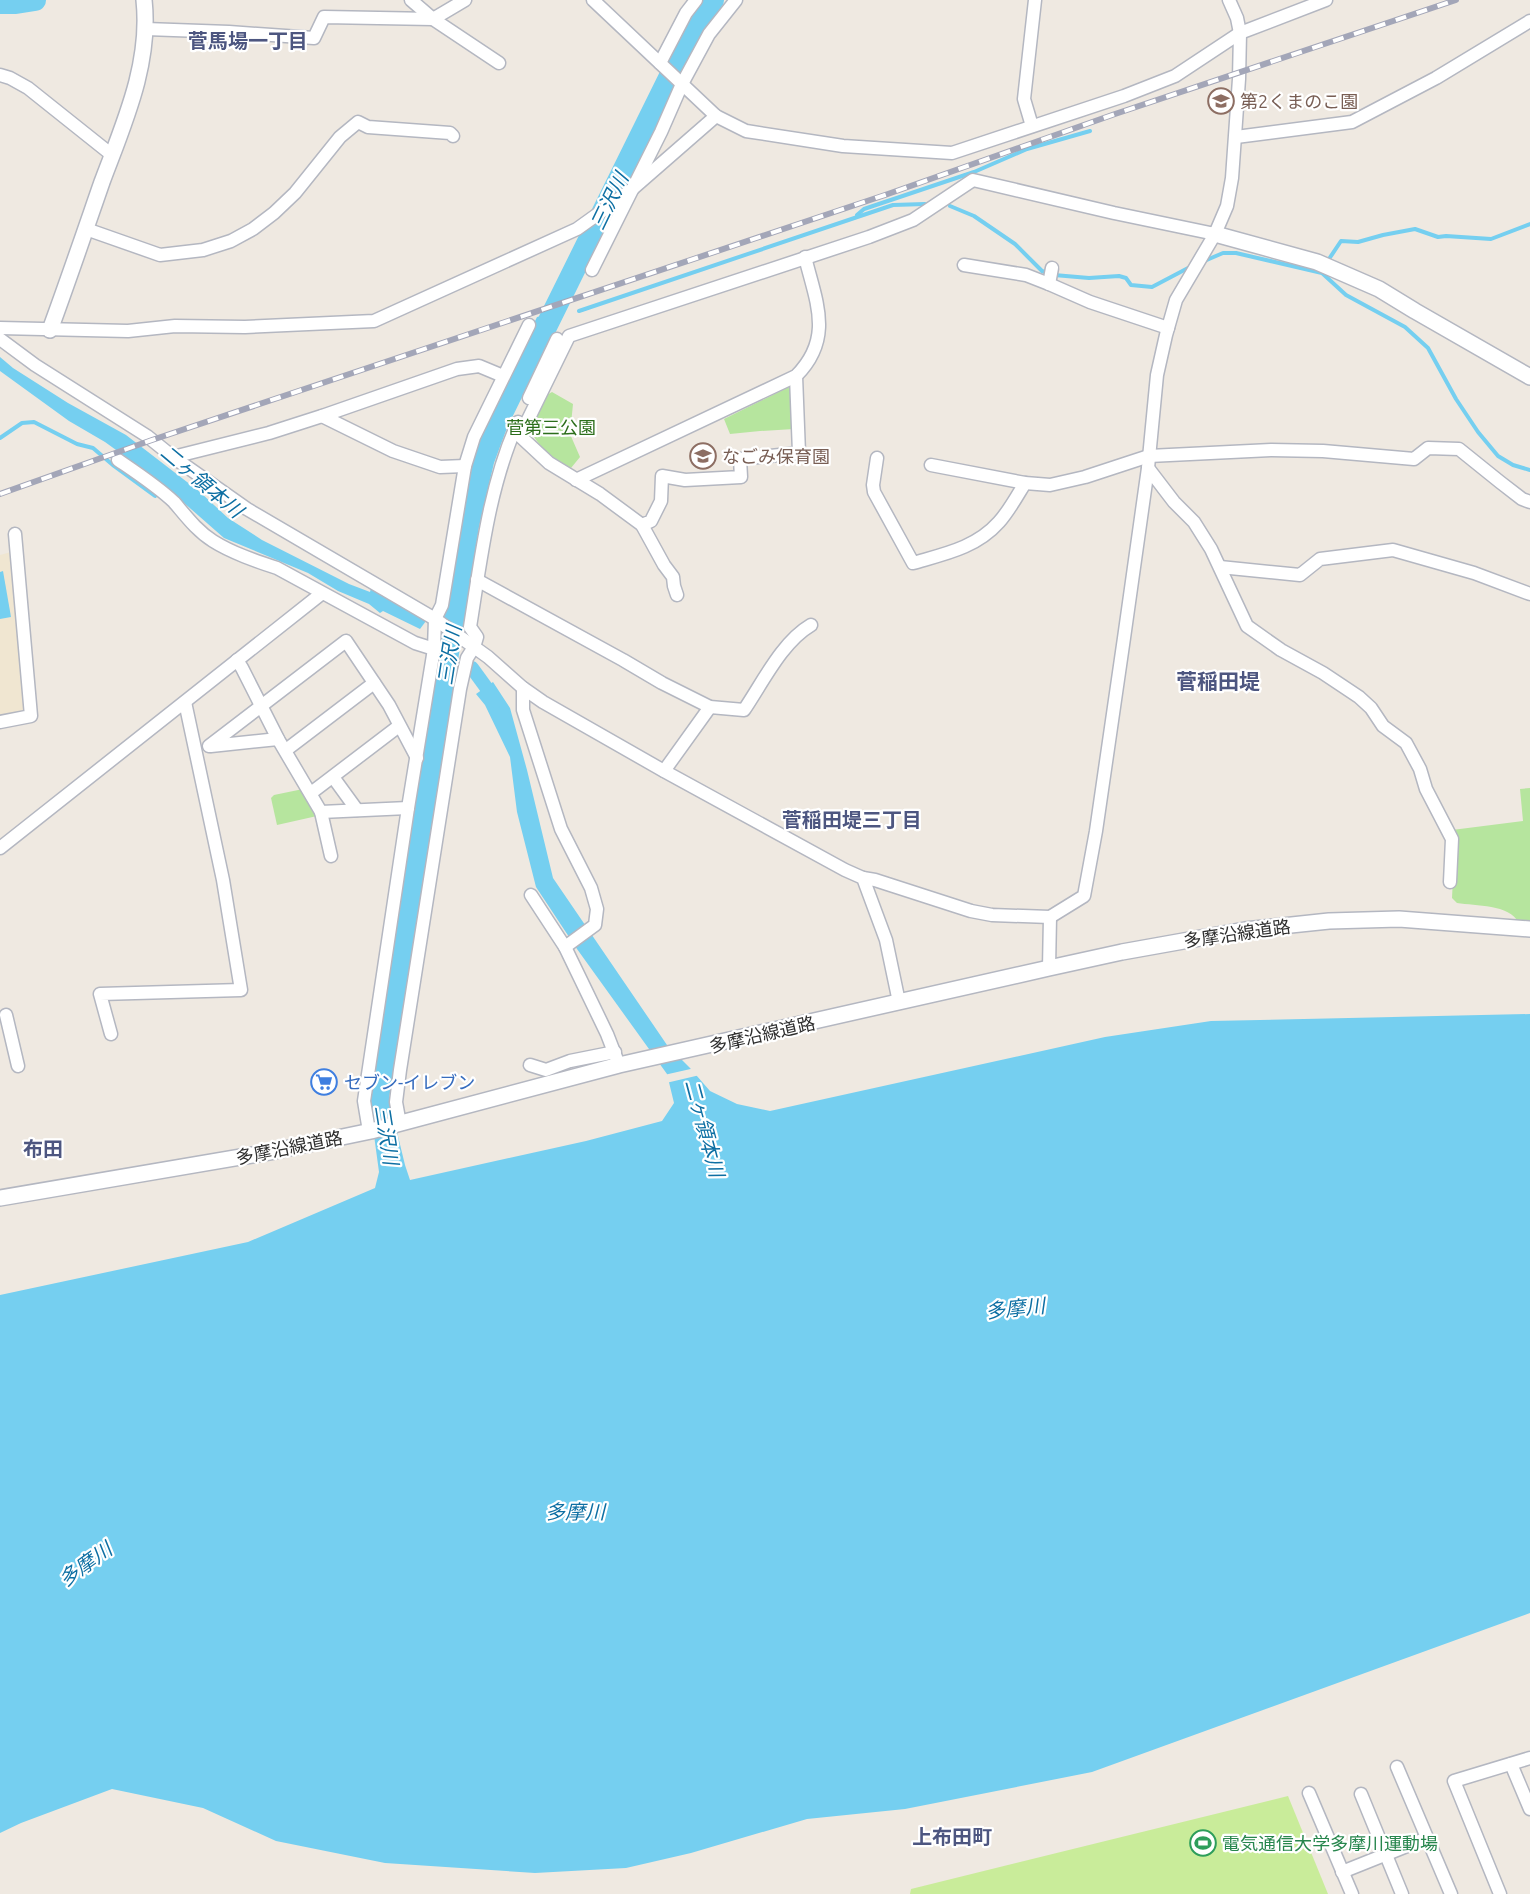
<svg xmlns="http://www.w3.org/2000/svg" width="1530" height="1894" font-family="Ubuntu,'Noto Sans JP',sans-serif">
  <rect width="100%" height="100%" fill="#efe9e1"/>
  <!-- education -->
  <path fill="#f0e6d1" d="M11 552 27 707 22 713 0 717V555Z"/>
  <!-- green -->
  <g fill="#b6e59e">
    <path d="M793 385 794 429 760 431 730 434 724 419Z"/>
    <path d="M552 392 573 404 570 434 580 457 571 468C552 458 538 447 529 428L545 396Z"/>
    <path d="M1530 788V923H1519C1509 904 1476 906 1457 903L1452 898 1455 838 1452 830 1523 821 1520 789Z"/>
    <path d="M303 789 317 816 277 825 271 798 274 795Z"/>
  </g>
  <!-- pitch -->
  <path fill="#c9ec9a" d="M1288 1796 1328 1894H910L911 1889Z"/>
  <!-- water -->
  <g fill="#75cff0">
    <path d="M564 311 507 428 494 463 479 527 389 1099 405 1165 410 1180 586 1141 662 1121 674 1103 667 1074 577 949 536 887 517 812 510 757 485 705 476 694 493 682 510 708 527 770 553 878 667 1045 690 1068 710 1091 737 1104 770 1111 1105 1037 1211 1021 1530 1014V1613L1092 1772 905 1809 807 1819 691 1853 626 1868 535 1873 385 1863 276 1841 203 1808 112 1789 21 1823 0 1833V1295L248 1242 375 1188 379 1172 368 1091 450 571 467 478 479 437 537 317Z"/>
    <path d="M0 357 13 368 68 403 126 435 200 492 228 518 262 540 349 584 370 592 371 588 426 621 420 629 383 611 380 613 369 604 338 591 308 573 224 538 159 481 105 442 69 421 0 371Z"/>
    <path d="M3 571 11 617 0 619V572Z"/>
  </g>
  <!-- pier -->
  <path fill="#efe9e1" d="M695 1068 700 1075 666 1083 664 1075Z"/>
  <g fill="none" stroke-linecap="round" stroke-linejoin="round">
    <!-- stream -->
    <g stroke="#75cff0" stroke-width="4">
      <path d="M950 206 974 216 1015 244 1042 271 1054 275 1089 278 1119 276 1126 278 1131 285 1152 287 1190 267"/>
      <path d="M857 215 864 209 974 172 1027 149 1090 131"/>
      <path d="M1329 259 1341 241 1358 242 1383 235 1415 229 1438 237 1446 236 1491 239 1530 224"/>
      <path d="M1202 262 1223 253H1236L1322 273 1346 295 1405 327 1428 348 1456 399 1478 432 1498 456 1513 465 1530 470"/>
      <path d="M579 311 893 205 925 204"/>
      <path d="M0 438 22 423 34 422 77 444 93 448 114 466 155 496"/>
    </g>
    <!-- canal -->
    <path stroke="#75cff0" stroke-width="14" d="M472 668 496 701"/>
    <!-- river -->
    <g stroke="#75cff0" stroke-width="22">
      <path d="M0 3H16L35 0"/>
      <path d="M539 341 679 58 706 9 713 0"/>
    </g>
    <!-- minor casing -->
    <g stroke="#b4b7c1" stroke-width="15">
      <g id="minor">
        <path d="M411 0 433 19 499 63"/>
        <path d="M593 0 716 116 746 131 843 146 952 153 1124 96 1175 76 1240 33 1326 0"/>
        <path d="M146 29 229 32 314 38 324 17 433 19 465 0"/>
        <path d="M660 63 686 13 696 0"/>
        <path d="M0 75 10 78 28 88 112 155"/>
        <path d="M1032 126 1024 99 1035 0"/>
        <path d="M1236 137 1352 122 1436 78 1530 21"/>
        <path d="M86 229 160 255 203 250 231 241 253 229 274 213 295 193 340 137 358 122 368 127 450 133 453 136"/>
        <path d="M964 265 1026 275 1049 284 1090 302 1168 328"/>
        <path d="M592 270 661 132 682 84 709 34 736 0"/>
        <path d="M1049 284 1052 268"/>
        <path d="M0 328 128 331 175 326 245 327 374 321 577 229 630 191 716 116"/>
        <path d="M0 339 35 365 147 436 173 457 247 509 435 619 488 657 523 688 543 702 664 771 845 870 863 878 886 940 899 1002"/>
        <path d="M529 398 557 339"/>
        <path d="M322 416 393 451 440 467 465 466"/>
        <path d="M173 457 269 433 322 416 457 369 479 366 503 376"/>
        <path d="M877 458 873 485 874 492 913 563C944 554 976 548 999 522 1009 511 1017 496 1025 483"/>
        <path d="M118 460C137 473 157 486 174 502 186 516 197 531 213 541 232 553 256 561 277 568L415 643 434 649"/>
        <path d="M931 465 1025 483 1050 485 1085 477 1149 456 1271 450 1323 451 1414 459 1428 448 1459 449 1500 482 1522 499 1530 502"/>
        <path d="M1148 468 1174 502 1194 522 1211 549 1247 626 1281 650 1323 673 1359 697 1371 708 1383 726 1406 743 1420 769 1426 789 1452 839 1450 882"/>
        <path d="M576 480 796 376C834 338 816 302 805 257"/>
        <path d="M642 525 651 521 661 501 662 476 685 480 741 477 740 459 799 453 796 376"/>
        <path d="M1220 567 1300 575 1320 559 1393 550 1474 573 1530 594"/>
        <path d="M477 580 623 660 662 683 710 707 744 710C763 682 782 642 811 625"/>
        <path d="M677 595 674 586 673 577 664 565 642 525 600 494 549 463 520 436 569 336 869 237 913 220 973 180 1114 213 1215 234"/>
        <path d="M237 660 242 668 278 739 321 812 331 856"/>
        <path d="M523 688V710L561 829 591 888 597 909 595 925 565 947"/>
        <path d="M0 722 31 716 15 534"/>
        <path d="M209 746 346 641 389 705 417 758"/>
        <path d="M211 746 278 739"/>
        <path d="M286 750 374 683"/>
        <path d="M664 771 710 707"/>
        <path d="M333 777 357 810"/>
        <path d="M311 793 399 726"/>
        <path d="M321 812 408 808"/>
        <path d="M0 848 321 594"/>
        <path d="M863 878 875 880 971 911 992 915 1050 917 1084 896 1096 831 1124 638 1148 468 1157 375 1166 335 1176 300 1215 234 1227 206 1232 178 1239 79 1240 33 1237 18 1229 0"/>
        <path d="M531 895 565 947 607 1034 619 1065"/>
        <path d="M1049 968 1050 917"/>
        <path d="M6 1015 18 1066"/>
        <path d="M111 1034 100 994 241 990 223 880 185 702"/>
        <path d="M530 1065 546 1070 570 1061 615 1052"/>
        <path d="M400 1124 396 1102 400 1070 460 689 467 658 474 647 477 637 470 627C481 558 489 486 518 422"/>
        <path d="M369 1131 364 1101 408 808 434 649 435 619 442 605 465 466 474 437 529 325"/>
        <path d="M1511 1764 1530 1809"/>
        <path d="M1397 1767 1451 1894"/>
        <path d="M1309 1793 1352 1894"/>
        <path d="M1361 1794 1402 1894"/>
        <path d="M1342 1872 1427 1838"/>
        <path d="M1500 1894 1454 1781 1530 1758"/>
      </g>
    </g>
    <!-- tertiary casing -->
    <g stroke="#b4b7c1" stroke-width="18">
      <g id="tertiary">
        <path d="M1215 234 1317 262 1379 289 1415 311 1530 377"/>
        <path d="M50 330C68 281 85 231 102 182 124 123 151 64 144 0"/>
        <path d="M0 1198 270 1152 371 1131 619 1065 1049 968 1122 952 1245 930 1329 921 1399 919 1530 929"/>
      </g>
    </g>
    <!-- minor -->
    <use href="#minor" stroke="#fff" stroke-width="12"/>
    <!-- tertiary -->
    <use href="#tertiary" stroke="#fff" stroke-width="15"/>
    <!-- rail casing -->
    <g stroke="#a3a6b8" stroke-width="6">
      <path id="rail" d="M0 494 152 440 885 195 1115 114 1456 0"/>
    </g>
    <!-- rail -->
    <use href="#rail" stroke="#fff" stroke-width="4" stroke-dasharray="11" stroke-linecap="butt"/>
  </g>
  <!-- icons -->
  <defs>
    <g id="school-ring" transform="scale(1.35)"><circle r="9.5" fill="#fff" stroke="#8d6e63" stroke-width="1.5"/><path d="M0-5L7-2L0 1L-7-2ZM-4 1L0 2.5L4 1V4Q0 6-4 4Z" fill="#8d6e63"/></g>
    <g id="supermarket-ring" transform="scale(1.35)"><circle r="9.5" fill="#fff" stroke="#3f7fe0" stroke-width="1.5"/><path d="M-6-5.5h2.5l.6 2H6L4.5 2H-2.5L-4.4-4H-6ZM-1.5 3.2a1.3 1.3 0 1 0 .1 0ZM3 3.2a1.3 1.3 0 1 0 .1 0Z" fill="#3f7fe0"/></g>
    <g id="stadium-ring" transform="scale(1.35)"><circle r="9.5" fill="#fff" stroke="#2e9e5b" stroke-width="1.5"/><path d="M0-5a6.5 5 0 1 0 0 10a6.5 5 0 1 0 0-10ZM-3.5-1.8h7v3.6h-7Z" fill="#2e9e5b"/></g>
  </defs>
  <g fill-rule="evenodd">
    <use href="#school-ring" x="1221" y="101"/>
    <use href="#school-ring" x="703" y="456"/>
    <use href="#supermarket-ring" x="324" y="1082"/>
    <use href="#stadium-ring" x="1203" y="1843"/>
  </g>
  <g text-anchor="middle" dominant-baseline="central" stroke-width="4.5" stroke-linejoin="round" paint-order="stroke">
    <!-- education labels -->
    <g font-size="18" fill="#785e54" stroke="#fff" text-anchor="start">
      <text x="1240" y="101">第2くまのこ園</text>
      <text x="722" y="456">なごみ保育園</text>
    </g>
    <!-- park labels -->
    <g font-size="18" fill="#2c6e1b" stroke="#fff">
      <text x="551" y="427">菅第三公園</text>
    </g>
    <!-- street labels -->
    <g font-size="18" fill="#2e2e2e" stroke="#fff">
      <text transform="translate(1237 933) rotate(-8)">多摩沿線道路</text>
      <text transform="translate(762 1034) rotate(-13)">多摩沿線道路</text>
      <text transform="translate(289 1147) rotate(-11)">多摩沿線道路</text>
    </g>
    <!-- shop labels -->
    <g font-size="18" fill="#366cbe" stroke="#fff" text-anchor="start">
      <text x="344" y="1082">セブン-イレブン</text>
    </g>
    <!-- leisure labels -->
    <g font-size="18" fill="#27864d" stroke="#fff" text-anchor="start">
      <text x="1222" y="1843">電気通信大学多摩川運動場</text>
    </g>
    <!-- neighbourhood labels -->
    <g font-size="20" font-weight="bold" fill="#4d5680" stroke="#fff">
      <text x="248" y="40">菅馬場一丁目</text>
      <text x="852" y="819">菅稲田堤三丁目</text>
      <text x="43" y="1148">布田</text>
      <text x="952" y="1836">上布田町</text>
    </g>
    <!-- water labels -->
    <g font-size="20" font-style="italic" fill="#0d6fa3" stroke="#fff">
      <text transform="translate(609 201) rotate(-64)">三沢川</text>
      <text transform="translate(202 481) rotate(40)">二ヶ領本川</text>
      <text transform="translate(449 655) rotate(-81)">三沢川</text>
      <text transform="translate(705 1128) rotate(75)">二ヶ領本川</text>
      <text transform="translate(387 1135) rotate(81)">三沢川</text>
      <text transform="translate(1015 1308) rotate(-6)">多摩川</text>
      <text x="575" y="1511">多摩川</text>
      <text transform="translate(85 1564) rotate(-36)">多摩川</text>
    </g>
    <!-- quarter labels -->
    <g font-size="21" font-weight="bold" fill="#4d5680" stroke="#fff">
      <text x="1218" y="681">菅稲田堤</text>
    </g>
  </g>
</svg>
